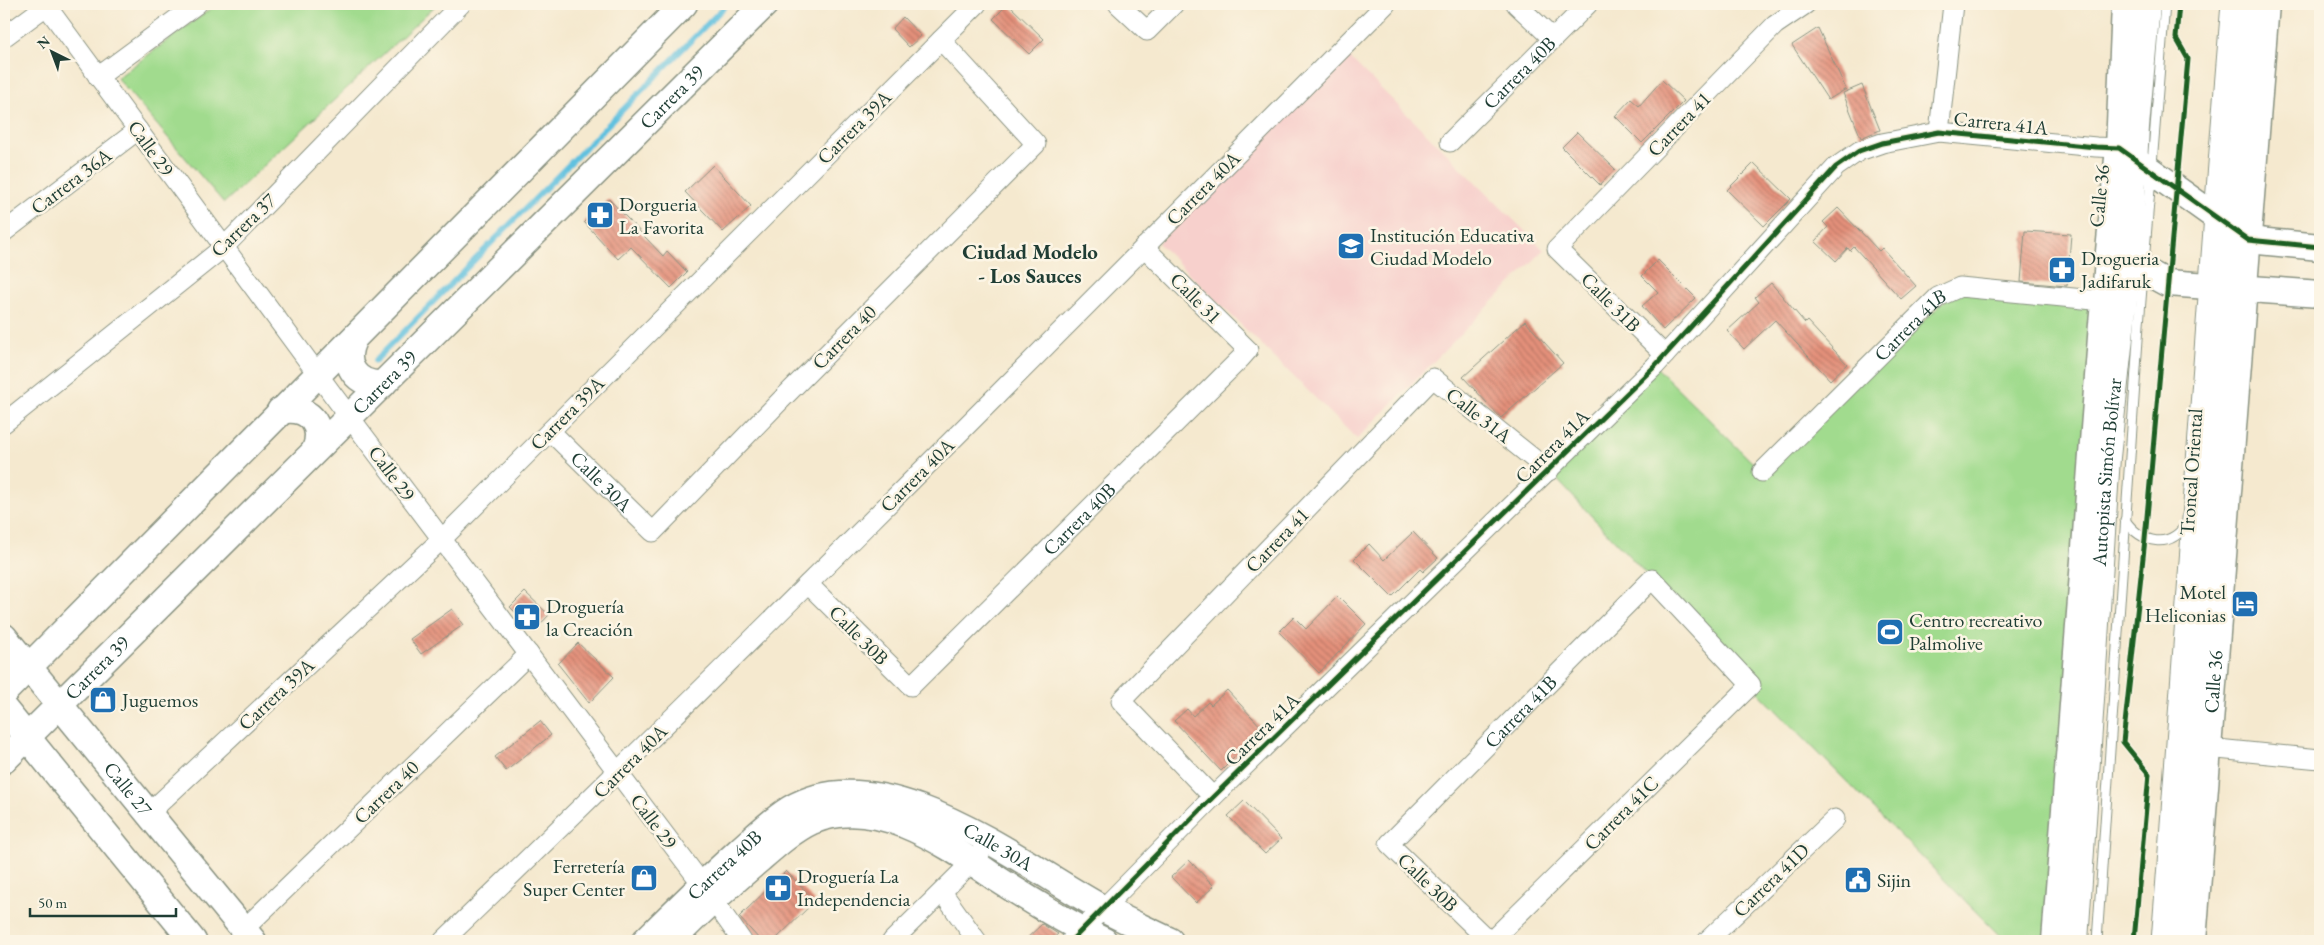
<svg xmlns="http://www.w3.org/2000/svg" width="2324" height="945" font-family="'EB Garamond',serif">
  <defs>
    <pattern id="building-back-hatch" width="6" height="6" patternUnits="userSpaceOnUse" patternTransform="scale(1.25)"><rect width="6" height="6" fill="#e4907a"/><path d="M-1 5l2 2M0 0l6 6M5-1l2 2" fill="none" stroke="#b87765"/></pattern>
  </defs>
  <rect width="100%" height="100%" fill="#fcf5e5"/>
  <filter id="ink" filterUnits="userSpaceOnUse"><feTurbulence type="fractalNoise" baseFrequency=".02" numOctaves="2"/><feDisplacementMap in="SourceGraphic" scale="10" xChannelSelector="R" yChannelSelector="G"/><feConvolveMatrix kernelMatrix="1 2 1 2 8 2 1 2 1" color-interpolation-filters="sRGB"/></filter>
  <filter id="wash" filterUnits="userSpaceOnUse"><feTurbulence type="fractalNoise" baseFrequency=".0096" numOctaves="4" result="noise"/><feDisplacementMap in="SourceGraphic" scale="20" xChannelSelector="R" yChannelSelector="G"/><feGaussianBlur stdDeviation="1.12" result="paint"/><feColorMatrix in="noise" values="0 0 0 0 0 0 0 0 0 0 0 0 0 0 0 0 0 1.4 0 .05"/><feComposite in="paint" operator="in"/></filter>
  <g filter="url(#wash)">
    <rect width="100%" height="100%" fill="#f5e9cf"/>
    <!-- built -->
    <path fill="#f7d0cc" d="M1346 54 1544 250 1357 439 1158 243Z"/>
    <!-- green -->
    <g fill="#a1db8e" stroke="#608c61">
      <path d="M217 4H437L224 203 117 78Z"/>
      <path d="M1960 287 2104 301 2055 941H2005L1751 685 1549 471 1655 366 1762 472Z"/>
    </g>
    <g fill="none" stroke-linecap="round" stroke-linejoin="round">
      <!-- stream -->
      <path stroke="#61c1df" stroke-width="5.5" d="M375 361 727 4"/>
    </g>
    <g id="blocks">
      <!-- building -->
      <g fill="url(#building-back-hatch)">
        <path d="M1008 4 1044 39 1029 54 993 19Z"/>
        <path d="M903 17 921 36 909 47 892 29Z"/>
        <path d="M1818 28 1846 89 1828 100 1792 45Z"/>
        <path d="M1662 80 1684 101 1642 143 1615 116 1631 99 1639 106Z"/>
        <path d="M1862 85 1880 130 1861 138 1843 93Z"/>
        <path d="M1577 132 1615 169 1600 185 1562 147Z"/>
        <path d="M1754 163 1791 199 1764 226 1727 190Z"/>
        <path d="M713 165 751 206 723 232 685 192Z"/>
        <path d="M609 199 663 256 667 251 687 272 671 288 631 247 618 259 584 222Z"/>
        <path d="M1838 208 1879 251 1882 248 1916 286 1901 299 1854 247 1850 251 1848 248 1836 261 1815 241 1828 227 1823 222Z"/>
        <path d="M2025 231 2071 234 2067 286 2021 282Z"/>
        <path d="M1658 260 1696 298 1663 330 1642 306 1658 292 1642 276Z"/>
        <path d="M1771 283 1805 323 1807 321 1847 364 1830 380 1775 320 1744 349 1727 331 1759 302 1755 297Z"/>
        <path d="M1525 321 1563 363 1501 418 1463 377Z"/>
        <path d="M1413 532 1438 558 1423 572 1420 569 1392 597 1354 559 1369 544 1384 560Z"/>
        <path d="M525 592 549 615 534 631 510 607Z"/>
        <path d="M1338 596 1366 624 1319 673 1279 632 1294 617 1306 629Z"/>
        <path d="M452 609 463 625 421 654 410 639Z"/>
        <path d="M578 643 614 677 589 703 558 664Z"/>
        <path d="M1227 690 1263 729 1221 771 1174 721 1187 709 1193 716 1208 702 1211 705Z"/>
        <path d="M540 721 551 735 506 771 495 757Z"/>
        <path d="M1244 801 1281 839 1265 854 1228 816Z"/>
        <path d="M1189 860 1214 886 1196 903 1171 877Z"/>
        <path d="M786 871 815 901 774 941H761L739 917Z"/>
        <path d="M1042 924 1058 934 1050 941H1024Z"/>
      </g>
    </g>
  </g>
  <g filter="url(#ink)">
    <use href="#blocks" fill-opacity="0" stroke="#8a9382" stroke-width="1"/>
    <g fill="none" stroke-linecap="round" stroke-linejoin="round">
      <!-- lane casing -->
      <g stroke="#8a9382" stroke-width="11">
        <g id="lane">
          <path d="M2125 520C2142 544 2170 550 2187 523"/>
          <path d="M2097 941 2139 325 2165 4"/>
          <path d="M2156 941C2181 629 2199 316 2226 4"/>
        </g>
      </g>
      <!-- street casing -->
      <g stroke="#8a9382" stroke-width="21">
        <g id="street">
          <path d="M45 4 336 399 702 884 742 941"/>
          <path d="M1118 4 1147 31 1174 4"/>
          <path d="M1516 4 1553 39"/>
          <path d="M4 37 46 6"/>
          <path d="M98 77 197 4"/>
          <path d="M1939 132 1953 4"/>
          <path id="s1" d="M1450 142 1588 4"/>
          <path d="M4 232 138 130"/>
          <path d="M1665 355 1557 249 1775 25 1806 4"/>
          <path d="M4 423 224 247 461 4"/>
          <path id="s2" d="M550 431 653 532 781 400 1036 144 941 40"/>
          <path id="s3" d="M1762 472 1938 297 1960 287 2104 301"/>
          <path id="s4" d="M808 584 911 686 1241 358 1248 350 1144 247"/>
          <path d="M2207 748 2320 759"/>
          <path d="M1213 797 1121 701 1433 378 1549 471"/>
          <path d="M149 813 442 539 977 4"/>
          <path d="M942 892 977 941"/>
          <path d="M244 929 529 654"/>
          <path d="M443 941C762 634 1074 318 1386 4"/>
          <path d="M892 941 980 854"/>
          <path d="M1071 941 1213 797 1655 366 1836 167 1859 151 1882 143 1939 132 2096 147 2119 148"/>
          <path id="s5" d="M1489 941 1389 844 1652 579 1751 685 1491 941"/>
          <path d="M1707 941 1835 819"/>
        </g>
      </g>
      <!-- secondary casing -->
      <g stroke="#8a9382" stroke-width="29">
        <g id="secondary">
          <path d="M2119 148 2248 240 2320 247"/>
          <path d="M2128 254 2145 271 2167 283 2320 294"/>
          <path d="M353 340C341 365 357 386 383 384"/>
          <path d="M280 411C308 405 325 424 315 450"/>
          <path id="s6" d="M4 637 253 941"/>
          <path d="M4 692 684 4"/>
          <path d="M4 709 193 941"/>
          <path id="s7" d="M4 760 765 4"/>
          <path id="s8" d="M645 941C676 910 707 880 740 850 756 836 772 820 790 809 884 753 1021 864 1102 908 1124 920 1148 930 1170 941"/>
          <path d="M671 941C700 912 729 885 760 859 776 845 793 830 812 821 877 793 948 846 999 880 1033 902 1068 923 1104 941"/>
          <path d="M2055 941 2102 324 2119 148 2125 4"/>
          <path id="s9" d="M2193 941 2266 4"/>
        </g>
      </g>
      <!-- highway casing -->
      <g stroke="#8a9382" stroke-width="30">
        <g id="highway">
          <path id="s10" d="M2074 941 2106 457 2128 254 2135 127 2146 4"/>
          <path d="M2170 941 2187 746 2240 4"/>
        </g>
      </g>
      <!-- lane -->
      <use href="#lane" stroke="#fff" stroke-width="9"/>
      <!-- street -->
      <use href="#street" stroke="#fff" stroke-width="19"/>
      <!-- secondary -->
      <use href="#secondary" stroke="#fff" stroke-width="26"/>
      <!-- highway -->
      <use href="#highway" stroke="#fff" stroke-width="28"/>
      <!-- cycleway casing -->
      <g stroke="#fcf5e5" stroke-width="8">
        <g id="cycleway">
          <path d="M1071 941 1213 797 1655 366 1836 167 1859 151 1882 143 1939 132 2096 147 2119 148 2248 240 2320 247"/>
          <path d="M2134 941 2149 774 2123 742 2145 539 2188 59 2176 38 2179 4"/>
        </g>
      </g>
      <!-- cycleway -->
      <use href="#cycleway" stroke="#1b5e20" stroke-width="5"/>
    </g>
  </g>
  <!-- icons -->
  <defs>
    <g id="pharmacy-square" transform="scale(1.4375)"><rect x="-9" y="-9" width="18" height="18" rx="4" fill="#1f6fb2" stroke="#fcf5e5"/><path d="M-2-6h4v4h4v4h-4v4h-4v-4h-4v-4h4Z" fill="#fff"/></g>
    <g id="school-square" transform="scale(1.4375)"><rect x="-9" y="-9" width="18" height="18" rx="4" fill="#1f6fb2" stroke="#fcf5e5"/><path d="M0-5L7-2L0 1L-7-2ZM-4 1L0 2.5L4 1V4Q0 6-4 4Z" fill="#fff"/></g>
    <g id="hotel-square" transform="scale(1.4375)"><rect x="-9" y="-9" width="18" height="18" rx="4" fill="#1f6fb2" stroke="#fcf5e5"/><path d="M-6-4.5h1.5V1H6V5H4.5V3h-9V5H-6ZM-4 0a1.8 1.8 0 1 1 3.6 0ZM.5 0V-2.5h3Q6-2.5 6 0Z" fill="#fff"/></g>
    <g id="stadium-square" transform="scale(1.4375)"><rect x="-9" y="-9" width="18" height="18" rx="4" fill="#1f6fb2" stroke="#fcf5e5"/><path d="M0-5a6.5 5 0 1 0 0 10a6.5 5 0 1 0 0-10ZM-3.5-1.8h7v3.6h-7Z" fill="#fff"/></g>
    <g id="shop-square" transform="scale(1.4375)"><rect x="-9" y="-9" width="18" height="18" rx="4" fill="#1f6fb2" stroke="#fcf5e5"/><path d="M-5-2.5h2.3a2.7 3.5 0 0 1 5.4 0H5L5.5 6h-11ZM-1.5-2.5h3a1.5 2.3 0 0 0-3 0Z" fill="#fff"/></g>
    <g id="civic-square" transform="scale(1.4375)"><rect x="-9" y="-9" width="18" height="18" rx="4" fill="#1f6fb2" stroke="#fcf5e5"/><path d="M-.6-6.5H3V-4.5H.6V-3L4-1V1h2V6H-6V1h2V-1L-.6-3ZM-1.2 2.5V6h2.4V2.5Z" fill="#fff"/></g>
  </defs>
  <g fill-rule="evenodd">
    <use href="#pharmacy-square" x="600" y="215"/>
    <use href="#school-square" x="1351" y="246"/>
    <use href="#pharmacy-square" x="2062" y="270"/>
    <use href="#hotel-square" x="2245" y="604"/>
    <use href="#pharmacy-square" x="527" y="617"/>
    <use href="#stadium-square" x="1890" y="632"/>
    <use href="#shop-square" x="103" y="700"/>
    <use href="#shop-square" x="644" y="878"/>
    <use href="#civic-square" x="1858" y="880"/>
    <use href="#pharmacy-square" x="778" y="888"/>
  </g>
  <g text-anchor="middle" dominant-baseline="central" stroke-width="5" stroke-linejoin="round" paint-order="stroke">
    <!-- street labels -->
    <g font-size="20" fill="#1f3d34" stroke="#fcf5e5">
      <text stroke="none"><textPath href="#s1" startOffset="98">Carrera 40B</textPath></text>
      <text stroke="none"><textPath href="#s7" startOffset="941">Carrera 39</textPath></text>
      <text transform="translate(2001 123) rotate(6)">Carrera 41A</text>
      <text transform="translate(1679 124) rotate(-46)">Carrera 41</text>
      <text transform="translate(854 127) rotate(-45)">Carrera 39A</text>
      <text transform="translate(151 148) rotate(54)">Calle 29</text>
      <text transform="translate(71 181) rotate(-37)">Carrera 36A</text>
      <text transform="translate(1203 188) rotate(-45)">Carrera 40A</text>
      <text transform="translate(2099 196) rotate(-84)">Calle 36</text>
      <text transform="translate(243 225) rotate(-44)">Carrera 37</text>
      <text transform="translate(1196 298) rotate(45)">Calle 31</text>
      <text transform="translate(1611 302) rotate(45)">Calle 31B</text>
      <text stroke="none"><textPath href="#s3" startOffset="209">Carrera 41B</textPath></text>
      <text transform="translate(844 337) rotate(-45)">Carrera 40</text>
      <text stroke="none"><textPath href="#s7" startOffset="536">Carrera 39</textPath></text>
      <text transform="translate(567 413) rotate(-45)">Carrera 39A</text>
      <text transform="translate(1479 415) rotate(38)">Calle 31A</text>
      <text transform="translate(1552 446) rotate(-45)">Carrera 41A</text>
      <text stroke="none"><textPath href="#s10" startOffset="470">Autopista Simón Bolívar</textPath></text>
      <text transform="translate(2191 472) rotate(-86)">Troncal Oriental</text>
      <text transform="translate(392 473) rotate(53)">Calle 29</text>
      <text transform="translate(917 475) rotate(-45)">Carrera 40A</text>
      <text stroke="none"><textPath href="#s2" startOffset="72">Calle 30A</textPath></text>
      <text stroke="none"><textPath href="#s4" startOffset="382">Carrera 40B</textPath></text>
      <text transform="translate(1277 540) rotate(-46)">Carrera 41</text>
      <text transform="translate(859 635) rotate(45)">Calle 30B</text>
      <text stroke="none"><textPath href="#s7" startOffset="131">Carrera 39</textPath></text>
      <text stroke="none"><textPath href="#s9" startOffset="260">Calle 36</textPath></text>
      <text transform="translate(276 694) rotate(-43)">Carrera 39A</text>
      <text stroke="none"><textPath href="#s5" startOffset="326">Carrera 41B</textPath></text>
      <text transform="translate(1262 729) rotate(-44)">Carrera 41A</text>
      <text transform="translate(630 761) rotate(-45)">Carrera 40A</text>
      <text stroke="none"><textPath href="#s6" startOffset="196">Calle 27</textPath></text>
      <text transform="translate(386 792) rotate(-44)">Carrera 40</text>
      <text transform="translate(1621 813) rotate(-45)">Carrera 41C</text>
      <text transform="translate(654 821) rotate(53)">Calle 29</text>
      <text stroke="none"><textPath href="#s8" startOffset="418">Calle 30A</textPath></text>
      <text stroke="none"><textPath href="#s8" startOffset="110">Carrera 40B</textPath></text>
      <text transform="translate(1771 880) rotate(-44)">Carrera 41D</text>
      <text transform="translate(1428 882) rotate(44)">Calle 30B</text>
    </g>
    <!-- poi labels -->
    <g font-size="20" fill="#1f3d34" stroke="#fcf5e5" text-anchor="start">
      <text x="619" y="204">Dorgueria<tspan x="619" dy="23">La Favorita</tspan></text>
      <text x="1370" y="235">Institución Educativa<tspan x="1370" dy="23">Ciudad Modelo</tspan></text>
      <text x="2081" y="258">Drogueria<tspan x="2081" dy="23">Jadifaruk</tspan></text>
      <text x="2226" y="592" text-anchor="end">Motel<tspan x="2226" dy="23">Heliconias</tspan></text>
      <text x="546" y="606">Droguería<tspan x="546" dy="23">la Creación</tspan></text>
      <text x="1909" y="620">Centro recreativo<tspan x="1909" dy="23">Palmolive</tspan></text>
      <text x="122" y="700">Juguemos</text>
      <text x="625" y="866" text-anchor="end">Ferretería<tspan x="625" dy="23">Super Center</tspan></text>
      <text x="797" y="876">Droguería La<tspan x="797" dy="23">Independencia</tspan></text>
      <text x="1877" y="880">Sijin</text>
    </g>
    <!-- neighbourhood labels -->
    <g font-size="21" font-weight="bold" fill="#1f3d34" stroke="#fcf5e5">
      <text x="1030" y="251">Ciudad Modelo<tspan x="1030" dy="24">- Los Sauces</tspan></text>
    </g>
  </g>
  <!-- margin -->
  <rect width="2324" height="945" fill="none" stroke="#fcf5e5" stroke-width="20"/>
  <!-- north arrow -->
  <g transform="translate(52 52) rotate(318)" stroke="#fcf5e5" stroke-width="4" paint-order="stroke">
  <path d="M0-4L9 19L0 12L-9 19Z" fill="#1f3d34"/>
  <text y="-8" font-size="14" font-weight="bold" text-anchor="middle" fill="#1f3d34">N</text>
  </g>
  <!-- scale -->
  <path d="M30 908v8h146v-8" fill="none" stroke="#1f3d34" stroke-width="2.5"/>
  <text x="38" y="908" font-size="15" fill="#1f3d34" stroke="#fcf5e5" stroke-width="4" paint-order="stroke">50 m</text>
</svg>
